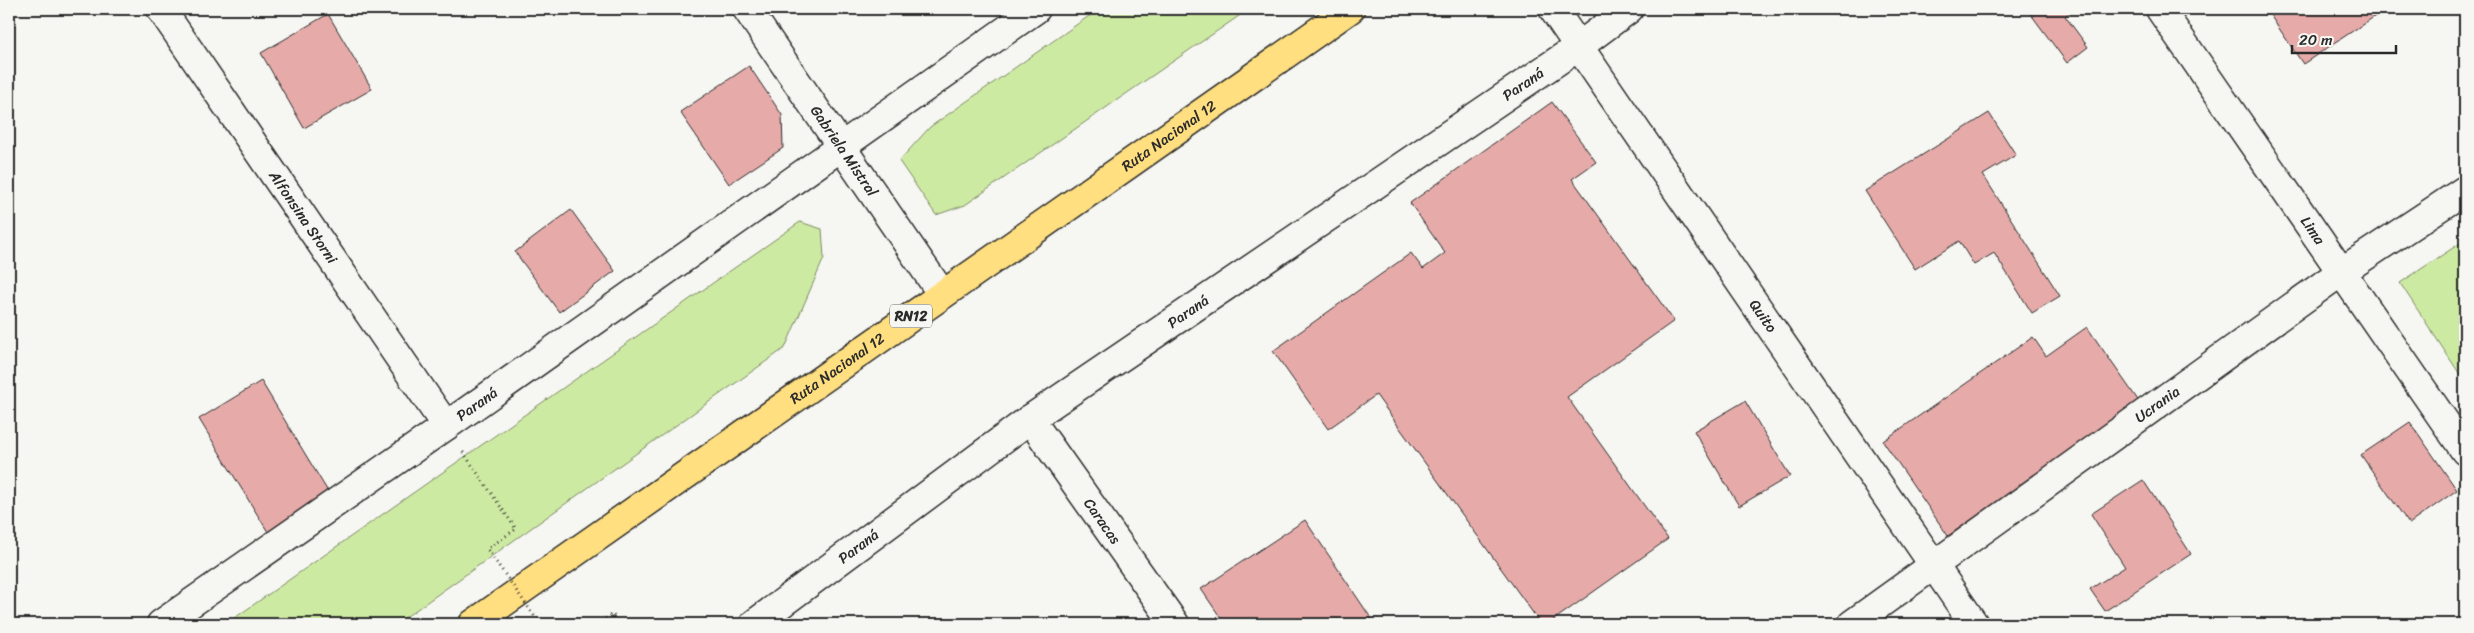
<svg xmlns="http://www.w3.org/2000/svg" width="2474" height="633" font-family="Sriracha,sans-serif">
  <rect width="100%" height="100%" fill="#f6f6f2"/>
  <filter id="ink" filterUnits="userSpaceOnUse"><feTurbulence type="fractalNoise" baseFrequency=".02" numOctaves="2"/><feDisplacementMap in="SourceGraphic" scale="10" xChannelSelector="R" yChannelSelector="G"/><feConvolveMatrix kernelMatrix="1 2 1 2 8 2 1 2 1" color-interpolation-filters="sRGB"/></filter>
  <g filter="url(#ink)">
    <!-- green -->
    <g fill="#cdeaa2" stroke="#7c8a66">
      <path d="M1099 9H1249L965 205 936 215 899 161 930 127Z"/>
      <path d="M800 222 822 229 824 258 785 348 396 624H226Z"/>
      <path d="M2465 240V382L2400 283Z"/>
    </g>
    <!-- building -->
    <g fill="#e6aba9" stroke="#2b2b2b">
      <path d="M2027 9H2076L2065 16 2088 47 2067 63Z"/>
      <path d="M2266 9H2386L2303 64Z"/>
      <path d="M328 14 372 89 304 128 261 53Z"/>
      <path d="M749 66 782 115 783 148 729 184 680 112Z"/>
      <path d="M1552 102 1596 162 1572 179 1674 321 1567 397 1668 539 1548 624H1541L1376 395 1328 429 1273 351 1411 253 1423 269 1445 253 1410 203Z"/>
      <path d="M1989 113 2016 155 1983 175 2060 296 2032 313 1994 253 1974 265 1959 241 1915 269 1865 191Z"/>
      <path d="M571 210 615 271 559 312 515 252Z"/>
      <path d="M2087 327 2140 403 1948 536 1883 441 2033 337 2046 356Z"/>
      <path d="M261 381 330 495 268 532 199 419Z"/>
      <path d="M1745 401 1790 476 1739 506 1694 431Z"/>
      <path d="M2410 422 2457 490 2409 524 2361 455Z"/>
      <path d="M2143 480 2191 554 2105 611 2090 589 2125 567 2091 514Z"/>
      <path d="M1305 520 1375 624H1225L1201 589Z"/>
    </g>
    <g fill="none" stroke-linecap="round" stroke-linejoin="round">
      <!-- minor casing -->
      <g stroke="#2b2b2b" stroke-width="31">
        <g id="minor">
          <path id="s1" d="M161 9 446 426"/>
          <path id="s2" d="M747 9 942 294"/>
          <path id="s3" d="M1553 9 1974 624"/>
          <path id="s4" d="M2160 9 2465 451"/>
          <path id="s5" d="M1030 419 1175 624"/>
          <path id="s6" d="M161 624 446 426 1036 9"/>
          <path id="s7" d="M754 624 1030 419 1578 47 1629 9"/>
          <path id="s8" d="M1852 624 2341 272 2465 190"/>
        </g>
      </g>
      <!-- highway casing -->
      <g stroke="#2b2b2b" stroke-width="31">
        <g id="highway">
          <path id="s9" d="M473 624 1350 9"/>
        </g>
      </g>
      <!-- path -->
      <g stroke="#2b2b2b" stroke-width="3" stroke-dasharray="1 4" stroke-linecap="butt">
        <path d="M463 452 516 529 487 549 499 566"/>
        <path d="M597 624 612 614 620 624"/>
      </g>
      <!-- minor -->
      <use href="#minor" stroke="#f6f6f2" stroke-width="28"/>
      <!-- highway -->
      <use href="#highway" stroke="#ffdf80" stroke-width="28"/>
      <!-- path-bridge -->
      <path stroke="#2b2b2b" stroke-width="3" stroke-dasharray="1 4" stroke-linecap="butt" d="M499 566 540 624"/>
    </g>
  </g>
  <g text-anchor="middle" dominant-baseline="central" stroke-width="4.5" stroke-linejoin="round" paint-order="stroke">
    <!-- shield labels -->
    <rect fill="#f6f6f2" stroke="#686867" stroke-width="1" x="890" y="304.5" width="42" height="23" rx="4"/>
    <g font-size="14" font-weight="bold" fill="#2b2b2b">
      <text x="911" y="316">RN12</text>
    </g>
    <!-- street labels -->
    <g font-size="15" fill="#2b2b2b" stroke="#f6f6f2">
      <text stroke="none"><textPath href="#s7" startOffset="940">Paraná</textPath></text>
      <text stroke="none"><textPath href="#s9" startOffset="850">Ruta Nacional 12</textPath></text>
      <text stroke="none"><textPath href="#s2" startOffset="172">Gabriela Mistral</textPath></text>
      <text stroke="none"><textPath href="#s1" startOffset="252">Alfonsina Storni</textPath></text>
      <text stroke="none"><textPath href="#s4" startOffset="269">Lima</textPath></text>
      <text stroke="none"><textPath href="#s7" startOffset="535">Paraná</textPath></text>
      <text stroke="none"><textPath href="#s3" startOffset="372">Quito</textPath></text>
      <text stroke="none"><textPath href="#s9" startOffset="445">Ruta Nacional 12</textPath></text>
      <text stroke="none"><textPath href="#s6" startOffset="385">Paraná</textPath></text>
      <text stroke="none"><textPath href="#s8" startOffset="376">Ucrania</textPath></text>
      <text stroke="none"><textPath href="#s5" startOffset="125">Caracas</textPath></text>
      <text stroke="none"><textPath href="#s7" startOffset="130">Paraná</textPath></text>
    </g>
  </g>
  <!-- margin -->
  <rect width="2474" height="633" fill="none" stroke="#f6f6f2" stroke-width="30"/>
  <rect x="15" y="15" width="2444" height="603" fill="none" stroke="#2b2b2b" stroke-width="2" filter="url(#ink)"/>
  <!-- scale -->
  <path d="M2292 45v8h104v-8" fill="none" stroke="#2b2b2b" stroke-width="2.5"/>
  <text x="2299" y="45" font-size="15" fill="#2b2b2b" stroke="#f6f6f2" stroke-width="4" paint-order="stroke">20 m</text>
</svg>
